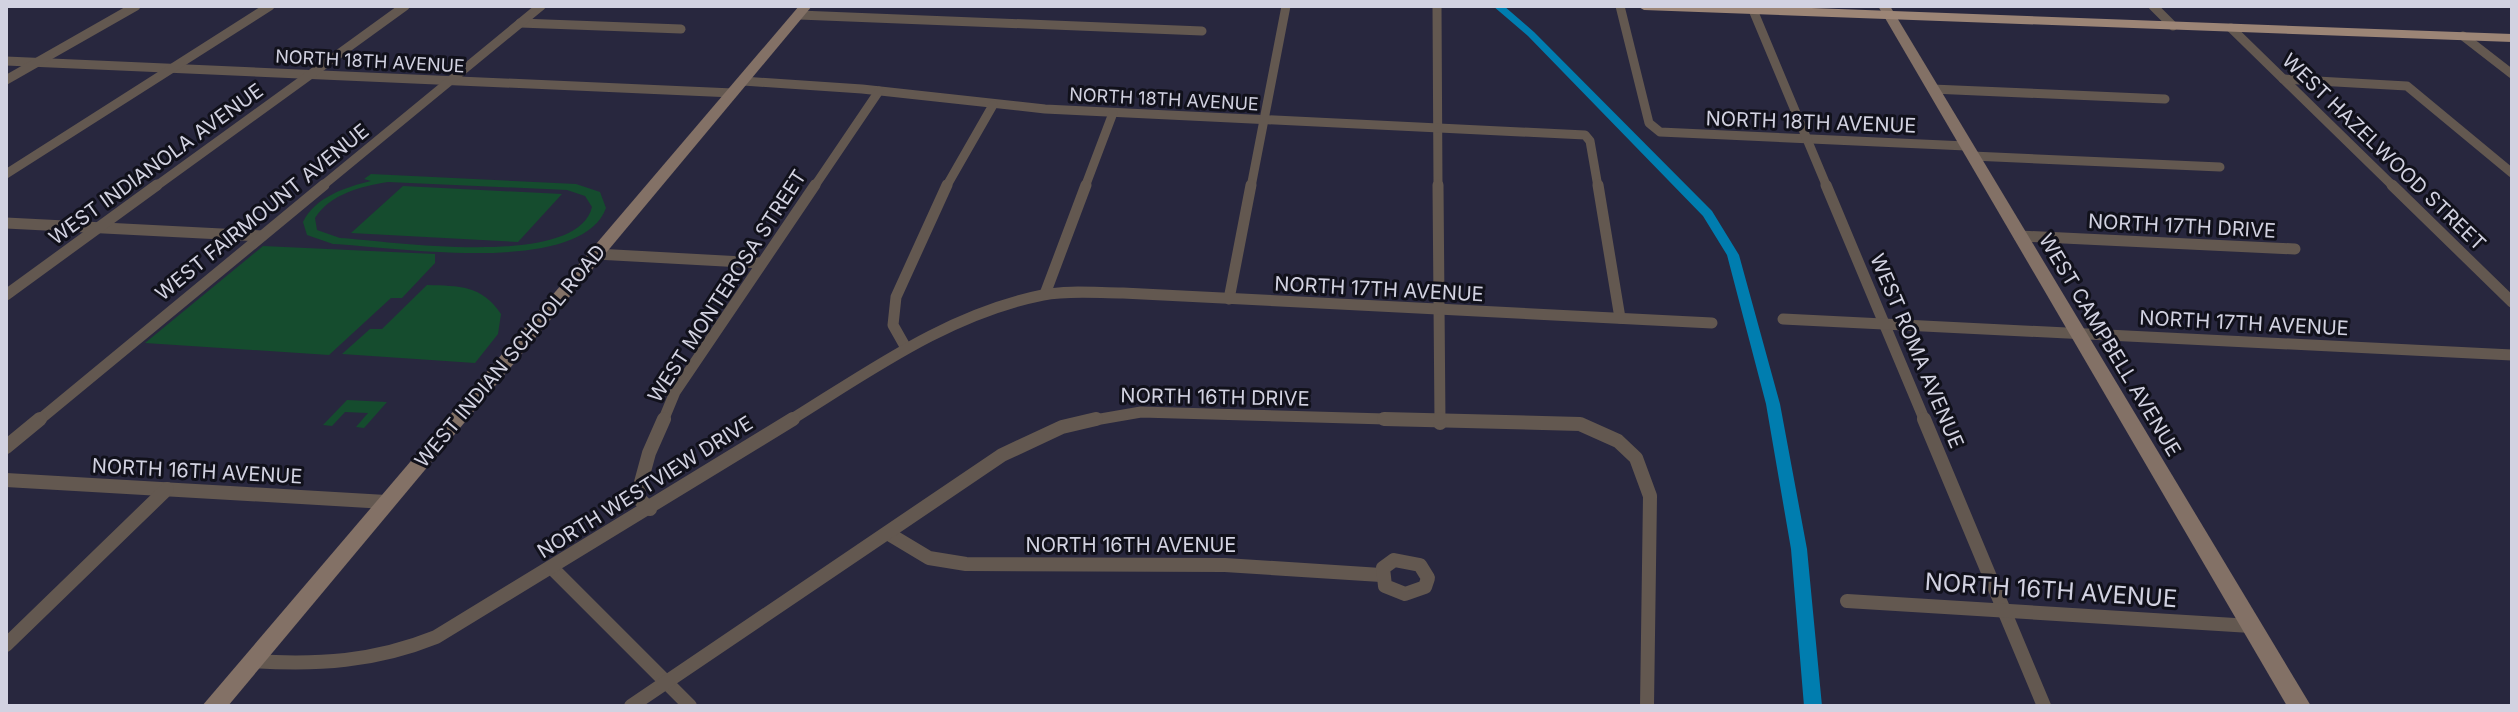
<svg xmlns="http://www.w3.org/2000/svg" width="2518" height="712" font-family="Inter,sans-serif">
  <rect width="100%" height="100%" fill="#28273e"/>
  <!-- green -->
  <g fill="#154c2e" fill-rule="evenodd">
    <path d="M371 174 576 184 600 192 606 208C581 277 394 247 333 244L307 235 303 222C315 197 346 187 371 181L364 179ZM388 182 567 190 585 196 592 207C577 270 390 241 340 238L317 230 315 218C330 194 362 186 388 182Z"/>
    <path d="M403 186 562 194 518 242 351 233Z"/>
    <path d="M263 246 435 254V263L402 298H391L329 355 145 343Z"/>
    <path d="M427 285C459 286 482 285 501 314L498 334 475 363 342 354 370 329H382Z"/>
    <path d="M347 400 387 402 364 428 356 427 368 413 345 412 332 426 323 425Z"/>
  </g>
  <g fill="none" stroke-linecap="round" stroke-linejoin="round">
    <!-- canal -->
    <path fill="#007daf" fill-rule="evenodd" d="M1493 6H1504L1534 32 1712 211 1739 255 1780 404 1807 549 1822 706H1804L1791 549 1766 404 1727 255 1703 216 1528 36Z"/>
    <!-- street-far2 -->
    <g stroke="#635850" stroke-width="9">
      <path d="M1437 6 1438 187"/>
      <path d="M1620 6 1649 123 1660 132 1966 146"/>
      <path d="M2153 6 2173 26"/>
      <path d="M1753 10 1827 187"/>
      <path d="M799 15 1202 31"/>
      <path d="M520 23 681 29"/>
      <path d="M2231 28 2394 187"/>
      <path d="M2463 36 2512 74"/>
      <path d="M6 61 733 93"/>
      <path d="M2283 79 2407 86 2512 173"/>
      <path d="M6 80 136 6"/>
      <path d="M743 81 862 89 1045 109 1585 135 1590 141 1598 187"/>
      <path d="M1932 89 2165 99"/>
      <path d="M1972 156 2220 167"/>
      <path d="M6 174 270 6"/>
      <path d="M155 187 405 6"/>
      <path d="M321 187 541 6"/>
      <path d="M814 187 879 91"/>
      <path d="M946 187 993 105"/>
      <path d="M1085 187 1113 113"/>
      <path d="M1251 187 1286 6"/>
    </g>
    <!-- street-far1 -->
    <g stroke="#635850" stroke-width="11">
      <path d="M1438 185 1440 421"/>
      <path d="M1598 185 1620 318"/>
      <path d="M1826 185 1925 421"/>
      <path d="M2392 185 2512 302"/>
      <path d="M6 223 262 236"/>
      <path d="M2019 236 2295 249"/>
      <path d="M596 254 761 263"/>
      <path d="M1045 294 1086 185"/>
      <path d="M6 295 157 185"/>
      <path d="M1229 299 1251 185"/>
      <path d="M1783 319 2512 355"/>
      <path d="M906 348 893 325 896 297 947 185"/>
      <path d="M38 421 324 185"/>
      <path d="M663 421 675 392 815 185"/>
      <path d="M789 421C870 371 948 314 1043 295 1068 290 1097 293 1123 293L1712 323"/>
      <path d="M1089 421 1141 412 1457 421"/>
    </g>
    <!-- street -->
    <g stroke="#635850" stroke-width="14">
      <path d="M1384 419 1580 424 1618 441 1636 458 1650 496 1647 706"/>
      <path d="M1440 419V423"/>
      <path d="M1924 419 2044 706"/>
      <path d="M6 447 40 419"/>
      <path d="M6 480 386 502"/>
      <path d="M650 509 637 497 649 453 664 419"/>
      <path d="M889 534 929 558 966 564 1225 565 1381 575"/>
      <path d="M1394 560 1420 565 1428 578 1425 587 1405 594 1385 586 1383 568Z"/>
      <path d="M552 568 690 706"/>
      <path d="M1847 601 2251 626"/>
      <path d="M6 645 167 489"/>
      <path d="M252 661C318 665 374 662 436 637L793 419"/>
      <path d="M631 706 1002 455 1062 427 1096 419"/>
    </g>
    <!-- secondary -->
    <g fill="#837166" fill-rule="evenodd">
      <path d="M799 6H812L228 706H202Z"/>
      <path d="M1878 6H1890L2311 706H2287Z"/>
    </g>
    <!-- primary -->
    <path fill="#9c8576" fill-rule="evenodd" d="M1637 6H1755L2512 34V42L1644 10Z"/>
  </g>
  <g text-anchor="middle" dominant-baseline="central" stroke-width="6" stroke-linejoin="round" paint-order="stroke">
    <!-- far-street labels -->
    <g font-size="18" fill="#d2d2e1" stroke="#11111b">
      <text transform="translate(370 61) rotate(3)">NORTH 18TH AVENUE</text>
      <text transform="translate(1164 99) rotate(3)">NORTH 18TH AVENUE</text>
    </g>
    <!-- street labels -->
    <g font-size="20" fill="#d2d2e1" stroke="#11111b">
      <text transform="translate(1811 122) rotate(2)">NORTH 18TH AVENUE</text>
      <text transform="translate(2384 152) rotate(44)">WEST HAZELWOOD STREET</text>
      <text transform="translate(156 164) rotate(-36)">WEST INDIANOLA AVENUE</text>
      <text transform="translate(262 212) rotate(-39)">WEST FAIRMOUNT AVENUE</text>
      <text transform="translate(2182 226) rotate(3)">NORTH 17TH DRIVE</text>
      <text transform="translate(727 286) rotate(-57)">WEST MONTEROSA STREET</text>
      <text transform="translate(1379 289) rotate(3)">NORTH 17TH AVENUE</text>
      <text transform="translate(2244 323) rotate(3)">NORTH 17TH AVENUE</text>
      <text transform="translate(2110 345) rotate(59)">WEST CAMPBELL AVENUE</text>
      <text transform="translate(1917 351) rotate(67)">WEST ROMA AVENUE</text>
      <text transform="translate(510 356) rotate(-50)">WEST INDIAN SCHOOL ROAD</text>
      <text transform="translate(1215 397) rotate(1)">NORTH 16TH DRIVE</text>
      <text transform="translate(197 471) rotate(3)">NORTH 16TH AVENUE</text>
      <text transform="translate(645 487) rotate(-32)">NORTH WESTVIEW DRIVE</text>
      <text x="1131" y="545">NORTH 16TH AVENUE</text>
    </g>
    <!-- near-street labels -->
    <g font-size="24" fill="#d2d2e1" stroke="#11111b">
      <text transform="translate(2051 590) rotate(4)">NORTH 16TH AVENUE</text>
    </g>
  </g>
  <!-- border -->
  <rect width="2518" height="712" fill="none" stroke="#d2d2e1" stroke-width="16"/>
</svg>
